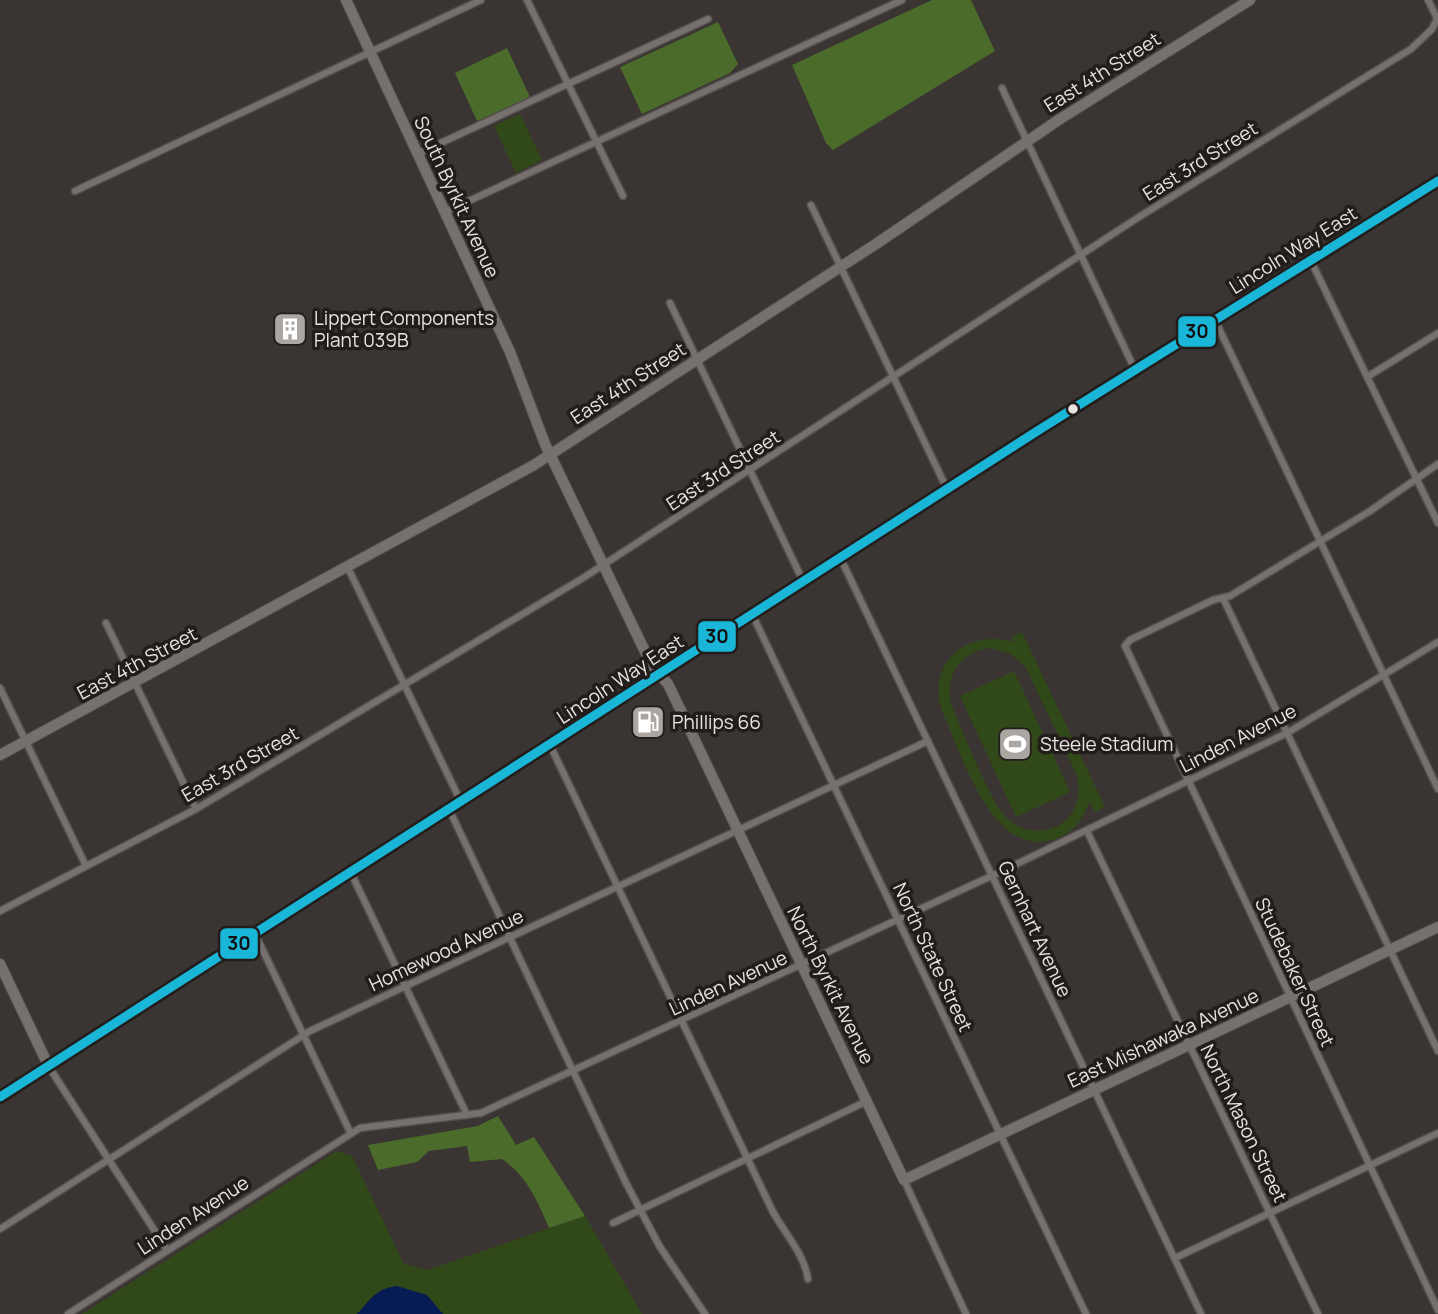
<svg xmlns="http://www.w3.org/2000/svg" width="1438" height="1314" font-family="Manrope,sans-serif">
  <rect width="100%" height="100%" fill="#3a3532"/>
  <!-- green -->
  <g fill="#314919" fill-rule="evenodd">
    <path d="M520 114 542 160 516 173 494 126Z"/>
    <path d="M1022 632 1105 807 1095 812 1089 801C1084 819 1073 833 1055 839 992 861 962 754 942 711 926 663 968 628 1014 642L1012 637ZM990 648 1009 653 1025 666 1076 773C1081 790 1079 806 1067 819 1049 837 1020 834 1004 815 987 794 964 734 952 706 943 678 960 651 990 648Z"/>
    <path d="M1014 671 1070 792 1016 817 960 696Z"/>
    <path d="M337 1151 352 1156 404 1264 427 1270 585 1216 642 1314H82Z"/>
  </g>
  <!-- forest -->
  <g fill="#4b6b2b">
    <path d="M932 0H971L995 51 833 150 826 143 792 65Z"/>
    <path d="M718 22 738 64 730 73 642 114 620 67Z"/>
    <path d="M507 48 530 97 477 121 455 73Z"/>
    <path d="M498 1116 516 1145 534 1137 585 1216 549 1228C537 1200 527 1176 502 1159L470 1162 467 1146 429 1151 417 1162 378 1170 368 1145 478 1126Z"/>
  </g>
  <!-- water -->
  <path fill="#071c52" d="M397 1286 427 1295 443 1314H357C370 1300 376 1288 397 1286Z"/>
  <g fill="none" stroke-linecap="round" stroke-linejoin="round">
    <!-- street casing -->
    <g stroke="#56514f" stroke-width="9">
      <g id="street">
        <path d="M527 0 623 196"/>
        <path d="M1428 0 1438 20"/>
        <path d="M1002 88 1135 370"/>
        <path d="M417 154 708 19"/>
        <path d="M75 191 481 0"/>
        <path d="M811 205 947 489"/>
        <path d="M445 212 902 0"/>
        <path d="M1310 259 1438 523"/>
        <path d="M670 303 803 581"/>
        <path d="M1215 320 1438 789"/>
        <path d="M1367 377 1438 333"/>
        <path d="M1438 464 1370 511 1230 596 1213 600 1130 640 1125 646 1438 1310"/>
        <path d="M840 557 1201 1314"/>
        <path d="M348 568 461 802"/>
        <path d="M1223 598 1438 1051"/>
        <path d="M752 614 1086 1314"/>
        <path d="M106 623 196 809"/>
        <path d="M0 688 86 866"/>
        <path d="M550 745 772 1210C784 1233 804 1253 808 1279"/>
        <path d="M449 809 626 1183 660 1247 705 1314"/>
        <path d="M1087 831 1318 1314"/>
        <path d="M351 873 467 1115"/>
        <path d="M0 911 196 809 583 578 1139 217 1411 49 1432 29 1438 17"/>
        <path d="M255 934 351 1134"/>
        <path d="M49 1067 167 1250"/>
        <path d="M904 1180 966 1314"/>
        <path d="M613 1223 867 1101"/>
        <path d="M0 1229 310 1031 928 741"/>
        <path d="M1175 1258 1438 1133"/>
        <path d="M68 1314 360 1128 481 1113 1000 872 1287 733 1438 642"/>
      </g>
    </g>
    <!-- secondary casing -->
    <g stroke="#56514f" stroke-width="12">
      <g id="secondary">
        <path d="M346 0 510 352 545 444 652 666 668 684 682 713 904 1180 1438 927"/>
        <path d="M0 755 534 465 876 244 1060 119 1250 0"/>
        <path d="M0 964 49 1067"/>
      </g>
    </g>
    <!-- primary casing -->
    <g stroke="#56514f" stroke-width="13">
      <path id="primary" d="M0 1097 1042 428 1438 181"/>
    </g>
    <!-- street -->
    <use href="#street" stroke="#76716e" stroke-width="6"/>
    <!-- secondary -->
    <use href="#secondary" stroke="#76716e" stroke-width="10"/>
    <!-- primary -->
    <use href="#primary" stroke="#6b706e" stroke-width="10"/>
    <!-- bus-1 casing -->
    <g stroke="#221d1b" stroke-width="14">
      <path id="bus-1" d="M0 1097 1042 428 1438 181"/>
    </g>
    <!-- bus-1 -->
    <use href="#bus-1" stroke="#1ab6d8" stroke-width="9"/>
  </g>
  <!-- icons -->
  <defs>
    <g id="building-square" transform="scale(1.75)"><rect x="-9" y="-9" width="18" height="18" rx="4" fill="#aca6a3" stroke="#221d1b"/><path d="M-4-6H4V6H1V3H-1V6H-4ZM-2.5-4.3h1.7v1.8h-1.7ZM.8-4.3h1.7v1.8H.8ZM-2.5-1h1.7V.8h-1.7ZM.8-1h1.7V.8H.8Z" fill="#fff"/></g>
    <g id="fuel-square" transform="scale(1.75)"><rect x="-9" y="-9" width="18" height="18" rx="4" fill="#aca6a3" stroke="#221d1b"/><path d="M-5.5-6h7V0h2V4h1.3V-2.5L3-4.5l.8-.8L6-3V5H2.5V1h-1V6h-7ZM-4.2-4.7v3.2H.2V-4.7Z" fill="#fff"/></g>
    <g id="stadium-square" transform="scale(1.75)"><rect x="-9" y="-9" width="18" height="18" rx="4" fill="#aca6a3" stroke="#221d1b"/><path d="M0-5a6.5 5 0 1 0 0 10a6.5 5 0 1 0 0-10ZM-3.5-1.8h7v3.6h-7Z" fill="#fff"/></g>
  </defs>
  <g fill-rule="evenodd">
    <use href="#building-square" x="290" y="329"/>
    <use href="#fuel-square" x="648" y="722"/>
    <use href="#stadium-square" x="1015" y="744"/>
  </g>
  <!-- markers -->
  <circle fill="#e9e3e0" stroke="#221d1b" stroke-width="2.5" cx="1073" cy="409" r="6"/>
  <g text-anchor="middle" dominant-baseline="central" stroke-width="7" stroke-linejoin="round" paint-order="stroke">
    <!-- street labels -->
    <g font-size="19" fill="#e9e3e0" stroke="#221d1b">
      <text transform="translate(1102 72) rotate(-32)">East 4th Street</text>
      <text transform="translate(1200 161) rotate(-32)">East 3rd Street</text>
      <text transform="translate(457 197) rotate(65)">South Byrkit Avenue</text>
      <text transform="translate(1293 250) rotate(-32)">Lincoln Way East</text>
      <text transform="translate(628 383) rotate(-33)">East 4th Street</text>
      <text transform="translate(723 470) rotate(-33)">East 3rd Street</text>
      <text transform="translate(137 663) rotate(-28)">East 4th Street</text>
      <text transform="translate(620 679) rotate(-33)">Lincoln Way East</text>
      <text transform="translate(1238 738) rotate(-27)">Linden Avenue</text>
      <text transform="translate(240 764) rotate(-30)">East 3rd Street</text>
      <text transform="translate(1035 929) rotate(65)">Gernhart Avenue</text>
      <text transform="translate(446 950) rotate(-25)">Homewood Avenue</text>
      <text transform="translate(933 957) rotate(65)">North State Street</text>
      <text transform="translate(1295 972) rotate(65)">Studebaker Street</text>
      <text transform="translate(728 983) rotate(-25)">Linden Avenue</text>
      <text transform="translate(831 985) rotate(64)">North Byrkit Avenue</text>
      <text transform="translate(1163 1038) rotate(-25)">East Mishawaka Avenue</text>
      <text transform="translate(1244 1123) rotate(64)">North Mason Street</text>
      <text transform="translate(193 1215) rotate(-33)">Linden Avenue</text>
    </g>
    <!-- poi labels -->
    <g font-size="19" fill="#e9e3e0" stroke="#221d1b" text-anchor="start">
      <text x="314" y="318">Lippert Components<tspan x="314" dy="22">Plant 039B</tspan></text>
      <text x="672" y="722">Phillips 66</text>
      <text x="1040" y="744">Steele Stadium</text>
    </g>
  </g>
  <g stroke="#221d1b" stroke-width="2.5">
    <rect x="1177" y="315" width="40" height="33" rx="7" fill="#1ab6d8"/>
    <rect x="697" y="620" width="40" height="33" rx="7" fill="#1ab6d8"/>
    <rect x="219" y="927" width="40" height="33" rx="7" fill="#1ab6d8"/>
  </g>
  <g font-size="19" text-anchor="middle" font-weight="bold" fill="#111">
    <text x="1197" y="338">30</text>
    <text x="717" y="643">30</text>
    <text x="239" y="950">30</text>
  </g>
</svg>
